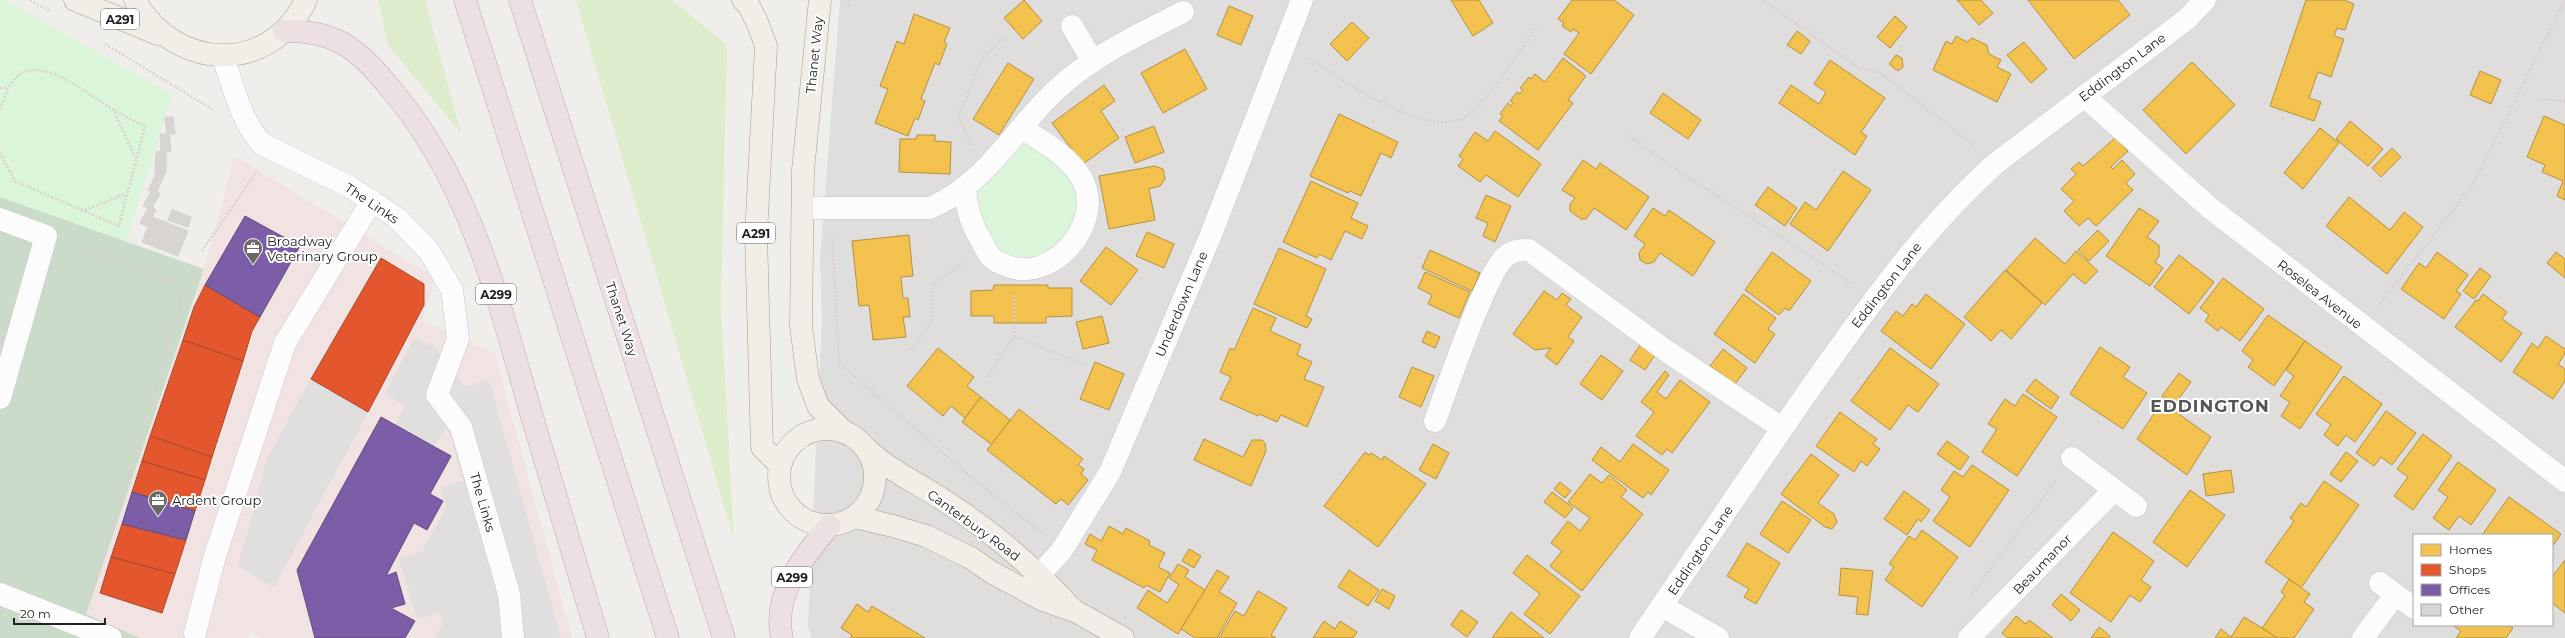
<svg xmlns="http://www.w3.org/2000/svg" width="2565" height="638" font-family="Montserrat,sans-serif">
  <rect width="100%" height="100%" fill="#f0eeeb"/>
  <!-- residential -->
  <path fill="#dfdedc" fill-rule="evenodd" d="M840 0H2565V638H811L808 625 822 320 820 258ZM2414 535H2552V625H2414Z"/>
  <!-- commercial -->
  <path fill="#f1e3e1" d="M235 156 436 278 422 320 495 354 572 638H261L251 633 248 638H140L86 614 204 269Z"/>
  <!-- grass -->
  <g fill="#ddeccb">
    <path d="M378 0H425L461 133 388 45Z"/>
    <path d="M576 0H672L727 45 721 307 734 540Z"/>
  </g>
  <!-- cemetery -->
  <path fill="#cadbca" d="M0 197 204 269 86 614 140 638H0Z"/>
  <!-- park -->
  <g fill="#daf5da">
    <path d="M0 0H5L172 95 126 241 0 197Z"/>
    <path d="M1022 129 1044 142 1088 204 1060 257 1013 268 966 205Z"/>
  </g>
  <!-- parking -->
  <g fill="#e0dfde">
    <path d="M415 337 436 348 465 387 489 380 561 638H435L443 624 439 612 417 619 399 559 422 552 446 508 440 487 463 481 451 436 446 427 434 447 395 425 405 406 385 394Z"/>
    <path d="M311 379 368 412 274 587 238 566 268 456Z"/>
  </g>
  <!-- homes -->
  <g fill="#f2c14e" stroke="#b49141">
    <path d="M1024 0 1042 21 1023 39 1004 18Z"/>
    <path d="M1451 0H1479L1493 23 1473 36Z"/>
    <path d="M1572 0H1614L1634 15 1591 74 1564 54 1579 33 1573 29 1571 32 1562 26 1564 23 1558 19Z"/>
    <path d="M1957 0H1981L1993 13 1979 25Z"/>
    <path d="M2028 0H2118L2130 15 2074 59Z"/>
    <path d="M2306 0H2344L2354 4 2345 30 2337 28 2334 36 2344 39 2331 77 2318 72 2309 98 2321 102 2314 121 2270 106Z"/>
    <path d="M1229 6 1253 16 1241 45 1217 35Z"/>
    <path d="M914 14 950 28 944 42 947 44 939 65 935 63 921 99 925 101 918 120 915 118 908 136 875 123 888 89 880 86 897 41 904 44Z"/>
    <path d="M1895 16 1907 27 1890 48 1877 37Z"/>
    <path d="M1352 22 1369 38 1347 61 1330 44Z"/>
    <path d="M1797 31 1810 41 1801 54 1787 45Z"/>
    <path d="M1956 36 1967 42 1972 38 1987 45 1989 54 2001 60 1997 67 2011 74 1997 102 1933 70 1946 41 1952 44Z"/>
    <path d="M2024 42 2047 69 2031 83 2007 55Z"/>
    <path d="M1185 49 1207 89 1163 113 1141 73Z"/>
    <path d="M1896 55 1902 58 1903 67 1898 71 1889 64Z"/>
    <path d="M1563 58 1586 76 1568 100 1573 103 1538 150 1499 121 1503 116 1500 114 1508 103 1511 106 1513 103 1510 101 1517 92 1520 94 1523 90 1520 88 1529 77 1531 79 1535 74 1545 82Z"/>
    <path d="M1830 60 1885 98 1861 132 1867 136 1855 155 1779 103 1791 85 1819 104 1826 92 1814 84Z"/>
    <path d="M2192 62 2235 105 2186 154 2143 110Z"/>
    <path d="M1008 63 1034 79 999 135 973 119Z"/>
    <path d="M2480 71 2501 80 2491 104 2470 95Z"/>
    <path d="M1104 85 1115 101 1101 111 1119 138 1083 164 1052 123Z"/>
    <path d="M1663 93 1701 120 1688 139 1650 113Z"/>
    <path d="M1339 114 1398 142 1391 158 1381 153 1361 196 1350 191 1348 193 1310 176Z"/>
    <path d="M2544 116 2565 125V200L2557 196 2563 181 2542 172 2545 165 2527 157Z"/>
    <path d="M2350 121 2383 149 2368 166 2336 139Z"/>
    <path d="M1154 126 1164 152 1135 163 1125 137Z"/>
    <path d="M2320 128 2339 143 2303 189 2284 173Z"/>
    <path d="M1495 131 1541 164 1518 197 1486 175 1480 182 1458 166 1463 159 1459 156 1475 132 1488 141Z"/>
    <path d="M917 135H935V141L951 142 950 174 899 172 900 139H916Z"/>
    <path d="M2115 138 2128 151 2111 167 2113 169 2122 160 2135 174 2126 183 2133 190 2096 226 2088 218 2079 226 2064 211 2074 201 2061 189 2076 174 2071 169 2079 162 2083 166Z"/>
    <path d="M2392 148 2401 157 2381 177 2372 168Z"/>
    <path d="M1583 160 1596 169 1600 163 1649 197 1626 230 1594 208 1586 219H1581L1570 211V204L1575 198 1562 190Z"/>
    <path d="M1155 166 1163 169 1165 179 1160 186 1149 189 1155 220 1109 229 1099 176Z"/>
    <path d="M1843 171 1871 190 1828 251 1790 224 1805 202 1816 210Z"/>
    <path d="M1311 181 1358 203 1351 218 1368 226 1362 239 1345 231 1331 260 1319 254 1317 258 1283 242Z"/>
    <path d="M1768 187 1797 208 1785 226 1755 205Z"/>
    <path d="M1486 195 1511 206 1495 242 1483 236 1488 223 1476 218Z"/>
    <path d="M2349 197 2390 230 2404 212 2423 227 2387 274 2326 226Z"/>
    <path d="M1653 208 1665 216 1669 210 1715 242 1693 276 1660 253 1654 262 1647 264 1640 260 1639 253 1645 244 1634 236Z"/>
    <path d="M2139 208 2159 221 2147 237 2159 245V256L2155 262 2163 268 2150 286 2106 256Z"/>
    <path d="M2098 230 2109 241 2089 261 2078 250Z"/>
    <path d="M1147 232 1174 244 1164 268 1136 256Z"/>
    <path d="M909 235 913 276 901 277 903 298H908L910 317H903L906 337 873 340 869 305 859 306 852 241Z"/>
    <path d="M2035 238 2065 264 2076 251 2098 271 2085 284 2073 274 2045 305 2006 270Z"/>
    <path d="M1106 247 1138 270 1111 305 1080 281Z"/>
    <path d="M1279 248 1326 269 1306 316 1312 319 1307 328 1254 304Z"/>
    <path d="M1430 250 1480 273 1472 291 1422 268Z"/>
    <path d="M1772 252 1811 281 1789 311 1785 308 1779 315 1745 290Z"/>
    <path d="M2437 252 2468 275 2456 291 2461 294 2444 319 2401 289 2419 263 2426 268Z"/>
    <path d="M2556 252 2565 259V278L2547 263Z"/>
    <path d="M2179 255 2214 282 2189 314 2154 287Z"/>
    <path d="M2480 268 2491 276 2474 299 2463 291Z"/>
    <path d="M2005 270 2042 303 2011 339 2001 330 1991 341 1964 317Z"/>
    <path d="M1425 272 1470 292 1459 318 1428 304 1432 295 1418 288Z"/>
    <path d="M2223 278 2264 309 2240 341 2221 327 2218 331 2205 321 2209 315 2200 308Z"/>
    <path d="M994 285H1048V288H1072V316L1046 317V323H994V316H971V291L993 290Z"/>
    <path d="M1544 291 1557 300 1562 293 1571 299 1566 305 1582 317 1568 337 1574 341 1557 365 1545 356 1551 348 1535 350 1513 334Z"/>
    <path d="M1743 294 1776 318 1768 329 1775 334 1755 363 1714 334Z"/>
    <path d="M1926 294 1965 324 1931 369 1881 331 1896 311 1903 316 1912 304 1916 307Z"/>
    <path d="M2483 294 2507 312 2502 319 2522 333 2501 362 2455 327 2476 300 2478 301Z"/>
    <path d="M1253 308 1276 318 1270 331 1301 345 1297 355 1312 362 1304 379 1324 387 1307 427 1281 415 1277 422 1259 414 1258 416 1220 399 1231 377 1220 372 1230 348 1234 350Z"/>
    <path d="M2268 315 2305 341 2274 386 2248 367 2253 360 2242 351Z"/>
    <path d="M1102 316 1109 343 1083 349 1076 322Z"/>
    <path d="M1427 331 1440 337 1435 348 1422 342Z"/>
    <path d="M2546 336 2565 349V354L2558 364 2565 369V381L2553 399 2513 372 2532 343 2538 348Z"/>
    <path d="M2305 341 2342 367 2300 429 2281 416 2290 402 2280 396 2294 376 2286 370Z"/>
    <path d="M1640 345 1655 355 1645 370 1630 360Z"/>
    <path d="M2100 347 2130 367 2123 377 2147 393 2123 429 2070 394Z"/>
    <path d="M938 348 974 377 967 386 981 397 965 418 951 406 943 416 907 386Z"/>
    <path d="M1890 348 1939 384 1918 412 1908 405 1890 430 1851 401Z"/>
    <path d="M1723 349 1747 368 1735 384 1710 366Z"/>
    <path d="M1601 355 1623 371 1602 400 1580 384Z"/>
    <path d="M1095 362 1124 374 1109 410 1080 399Z"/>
    <path d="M1412 367 1434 376 1421 407 1399 397Z"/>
    <path d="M1665 371 1669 375 1657 392 1666 399 1680 380 1710 402 1672 453 1667 449 1662 455 1636 436 1654 412 1641 402Z"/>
    <path d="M2179 373 2191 382 2174 405 2162 396Z"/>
    <path d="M2344 376 2382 404 2355 442 2346 435 2338 446 2324 435 2331 425 2316 414Z"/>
    <path d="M2035 379 2059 397 2051 409 2026 391Z"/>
    <path d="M2023 394 2057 417 2017 476 1982 452 1997 429 1988 424 2005 399 2015 406Z"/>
    <path d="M981 397 1010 420 992 445 962 422Z"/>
    <path d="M2162 402 2211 437 2187 475 2137 439Z"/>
    <path d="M1019 409 1083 459 1078 465 1084 469 1081 474 1088 480 1068 505 1061 499 1056 504 987 450Z"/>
    <path d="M2386 411 2416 433 2392 465 2381 457 2374 466 2356 453Z"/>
    <path d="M1840 412 1877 439 1873 444 1880 449 1867 466 1861 461 1854 472 1816 446Z"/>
    <path d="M2423 434 2452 456 2413 510 2394 496 2408 477 2397 469Z"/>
    <path d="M1204 439 1243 457 1252 440H1262L1265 443 1266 451 1251 486 1194 460Z"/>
    <path d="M1947 441 1969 457 1960 470 1937 454Z"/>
    <path d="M1433 444 1449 453 1436 479 1419 470Z"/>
    <path d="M1633 444 1669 470 1651 495 1648 492 1643 498 1592 460 1601 447 1620 462Z"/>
    <path d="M1365 452 1369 455 1371 453 1382 460 1384 456 1426 484 1378 547 1324 506Z"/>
    <path d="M2346 452 2358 461 2341 482 2330 474Z"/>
    <path d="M1811 454 1839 475 1818 503 1834 514 1837 522 1832 529 1825 527 1781 494Z"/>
    <path d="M2458 462 2496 490 2471 525 2459 516 2449 530 2433 518 2448 497 2438 490Z"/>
    <path d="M1972 465 2009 490 1970 547 1933 521 1950 497 1941 490 1954 471 1963 477Z"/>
    <path d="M2231 470 2234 492 2206 496 2203 474Z"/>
    <path d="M1590 474 1602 483 1609 475 1627 490 1621 497 1643 514 1582 591 1550 566 1562 551 1551 543 1568 521 1580 531 1590 518 1568 502Z"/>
    <path d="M2324 481 2359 505 2301 588 2265 562 2294 521 2290 518 2301 503 2306 507Z"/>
    <path d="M1560 482 1571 491 1565 498 1554 489Z"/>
    <path d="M2190 490 2225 515 2187 567 2153 542Z"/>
    <path d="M1904 491 1930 510 1921 522 1918 519 1907 535 1884 519Z"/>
    <path d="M1552 492 1573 508 1565 518 1544 502Z"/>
    <path d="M2509 497 2561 534 2552 547V535H2482Z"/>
    <path d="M1782 501 1811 520 1788 553 1760 534Z"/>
    <path d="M1109 526 1123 534 1126 528 1150 541 1149 545 1165 553 1158 567 1170 573 1160 592 1146 585 1144 588 1092 560 1097 550 1085 544 1090 534 1101 541Z"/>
    <path d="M1922 530 1958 557 1922 607 1885 580 1894 567 1889 564 1909 536 1915 540Z"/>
    <path d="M2113 532 2154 561 2141 580 2151 587 2140 602 2130 595 2111 622 2070 593Z"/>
    <path d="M1747 543 1780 563 1756 604 1744 597 1749 589 1727 576Z"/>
    <path d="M1189 549 1201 556 1194 568 1182 561Z"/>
    <path d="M1527 555 1580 596 1550 634 1524 614 1540 594 1513 573Z"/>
    <path d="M2565 560V613L2552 603V577Z"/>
    <path d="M1178 564 1189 570 1185 577 1205 590 1178 634 1137 608 1148 590 1167 603 1179 585 1169 578Z"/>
    <path d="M1841 568 1873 571 1868 615 1856 614 1858 597 1839 595Z"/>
    <path d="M1217 570 1229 577 1219 592 1237 603 1217 638H1195L1181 629Z"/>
    <path d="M1349 570 1379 590 1368 606 1338 587Z"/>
    <path d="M2289 579 2310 594 2304 602 2314 609 2294 638H2277L2262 628 2285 595 2281 592Z"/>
    <path d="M1382 589 1395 596 1389 609 1375 601Z"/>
    <path d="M1258 591 1287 608 1271 635 1276 638H1219L1235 611 1244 616Z"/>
    <path d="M2061 594 2080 610 2071 621 2052 605Z"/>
    <path d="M857 604 868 612 872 606 925 638H850L852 635 841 628Z"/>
    <path d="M1461 610 1478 622 1467 637 1451 625Z"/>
    <path d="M1511 612 1544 638H1492Z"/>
    <path d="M2016 616 2026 624 2029 620 2053 638H2008L2002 633Z"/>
    <path d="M2244 617 2262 628 2277 638H2215L2221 629 2231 637Z"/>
    <path d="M1324 621 1335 629 1340 621 1357 632 1353 638H1313Z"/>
    <path d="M2452 625H2508L2513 628 2506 638H2456L2461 631Z"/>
    <path d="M2099 627 2110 636 2109 638H2091Z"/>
  </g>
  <!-- shops -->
  <g fill="#e4572e" stroke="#aa472a">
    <path d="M381 258 424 284V305L368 412 311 379Z"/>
    <path d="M205 285 260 317 252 331 243 361 183 340 194 307Z"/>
    <path d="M183 340 243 361 212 457 150 436Z"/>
    <path d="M150 436 212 457 205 480 142 461Z"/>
    <path d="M142 461 205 480 195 511 132 492Z"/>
    <path d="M122 524 186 540 175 574 111 557Z"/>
    <path d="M111 557 175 574 162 613 100 593Z"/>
  </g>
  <!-- offices -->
  <g fill="#7b5ea7" stroke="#604c7f">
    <path d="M245 216 300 246 260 317 205 285Z"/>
    <path d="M381 417 451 456 430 494 443 501 427 530 414 523 386 576 396 572 405 604 391 608 415 621 405 638H315L297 570Z"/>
    <path d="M132 492 195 511 186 540 122 524Z"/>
  </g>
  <!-- building -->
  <g fill="#d7d4d2" stroke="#d3d0cc">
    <path d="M165 117H173L175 134H169L171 151 166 152V171L157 192 160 194 152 207 156 210 147 226 140 223 148 208 143 206 151 192 148 190 155 176 156 152 161 151 160 134H167Z"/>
    <path d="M172 210 191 217 188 227 168 220Z"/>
    <path d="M152 217 188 231 178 256 142 242Z"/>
  </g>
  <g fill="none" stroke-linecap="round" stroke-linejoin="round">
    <!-- minor casing -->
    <g stroke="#c9c8c7" stroke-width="23">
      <g id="minor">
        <path d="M1072 26 1092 60"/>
        <path d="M222 55C233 83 240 121 262 144L348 186 372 201 397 218 429 251 452 290 458 339 437 395 461 427 509 594 513 638"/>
        <path d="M2084 96 2210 208 2565 481"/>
        <path d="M965 188C966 207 971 224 981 240 984 245 987 253 992 258 995 261 1001 263 1005 265 1051 286 1106 223 1082 179 1069 156 1044 142 1022 129"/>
        <path d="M803 208H930C981 186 1008 140 1044 102 1084 59 1133 38 1183 12"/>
        <path d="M0 219 46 236 0 398"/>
        <path d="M1435 421C1446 391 1487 270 1506 256 1514 250 1520 250 1529 250L1668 352 1782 428"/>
        <path d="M2072 458 2136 506"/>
        <path d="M2380 583 2414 608"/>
        <path d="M1027 589 1062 550 1110 472 1210 237 1302 0"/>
        <path d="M0 594 111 638"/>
        <path d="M1662 606 1718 638"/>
        <path d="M195 633 214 559 285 343 372 201"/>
        <path d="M1640 638C1698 553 1755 467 1814 383 1869 305 1924 228 1995 164L2187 19 2205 0"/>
        <path d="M1969 638 2114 490"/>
        <path d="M2363 638 2395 595"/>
      </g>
    </g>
    <!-- major casing -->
    <g stroke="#a79c86" stroke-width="23">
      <g id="major">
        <path d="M75 0 158 34"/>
        <path d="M135 0C174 71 270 76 306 0"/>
        <path d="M743 0 748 4 757 22 766 46 756 235 762 447 780 465"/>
        <path d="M820 0 803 170 801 326 808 379 818 406 844 432"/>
        <circle cx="827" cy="477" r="48"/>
        <path d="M867 449C888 470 916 482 940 498 989 529 1033 566 1072 609"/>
        <path d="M855 517 893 526 926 536 971 558 991 572 1043 600 1075 611 1123 638"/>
      </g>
    </g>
    <!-- highway casing -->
    <g stroke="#c5a2ac" stroke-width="23">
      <g id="highway">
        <path d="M465 0 668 638"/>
        <path d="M520 0 724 638"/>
        <path d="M284 31C304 31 323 33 340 42 361 53 376 71 390 88 470 181 498 299 531 413 554 488 576 563 598 638"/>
        <path d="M782 638C772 595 803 557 829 526"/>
      </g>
    </g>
    <!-- path -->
    <g stroke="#dccecd" stroke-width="2.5" stroke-dasharray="2 2" stroke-linecap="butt">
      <path d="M30 0 51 12"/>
      <path d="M1762 0 1860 69 1879 72 1975 146"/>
      <path d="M848 6 850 0"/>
      <path d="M105 44 212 109"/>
      <path d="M1309 58C1339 79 1428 140 1465 117 1488 102 1520 50 1537 27"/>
      <path d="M0 88H7"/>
      <path d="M2539 99 2565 101"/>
      <path d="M0 109C5 96 9 81 22 73 49 59 91 97 112 109 123 115 134 121 145 126L119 226 15 181 0 153"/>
      <path d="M113 109 135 157"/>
      <path d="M1629 136 1682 173 1852 283"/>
      <path d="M972 145 958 118 982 59 1006 35"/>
      <path d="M85 210 125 194"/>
      <path d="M832 235 839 363 972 478 1042 533"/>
      <path d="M72 245 173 280 179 290 180 310 90 601"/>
      <path d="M202 251 257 171"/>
      <path d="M2380 304 2474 183 2565 0"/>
      <path d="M1014 336 1085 365"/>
      <path d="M911 350 933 320V284L964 263"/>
      <path d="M987 377 1014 336V295"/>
      <path d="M1971 595 2056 480"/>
    </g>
    <!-- minor -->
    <use href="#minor" stroke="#fdfcfc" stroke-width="22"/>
    <!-- major -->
    <use href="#major" stroke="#f3ede7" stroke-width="22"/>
    <!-- highway -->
    <use href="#highway" stroke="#ece0e2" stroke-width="22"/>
  </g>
  <!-- icons -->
  <defs>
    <g id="office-pin" transform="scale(1)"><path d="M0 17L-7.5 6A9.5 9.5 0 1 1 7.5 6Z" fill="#6a6968" stroke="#fff"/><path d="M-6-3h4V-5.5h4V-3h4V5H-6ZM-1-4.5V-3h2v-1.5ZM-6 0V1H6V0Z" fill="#fff"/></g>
  </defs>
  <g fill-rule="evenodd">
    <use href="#office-pin" x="253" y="248"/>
    <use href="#office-pin" x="158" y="500"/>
  </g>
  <g text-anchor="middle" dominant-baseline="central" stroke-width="4" stroke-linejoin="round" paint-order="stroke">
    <!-- shield labels -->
    <g fill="#fff" stroke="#646464" stroke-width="1">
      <rect x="101" y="9" width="38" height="20" rx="3"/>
      <rect x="737" y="223" width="38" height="20" rx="3"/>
      <rect x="476" y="284" width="40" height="20" rx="3"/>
      <rect x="772" y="567" width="40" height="20" rx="3"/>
    </g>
    <g font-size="12" font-weight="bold" fill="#222">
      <text x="120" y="19">A291</text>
      <text x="756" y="233">A291</text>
      <text x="496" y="294">A299</text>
      <text x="792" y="577">A299</text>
    </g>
    <!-- street labels -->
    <g font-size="13" fill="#222" stroke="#fff">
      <text transform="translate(814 55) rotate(-84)">Thanet Way</text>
      <text transform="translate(2122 67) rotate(-37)">Eddington Lane</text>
      <text transform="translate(372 203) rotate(34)">The Links</text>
      <text transform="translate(1886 285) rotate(-52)">Eddington Lane</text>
      <text transform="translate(2320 294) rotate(38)">Roselea Avenue</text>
      <text transform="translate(1181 304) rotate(-67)">Underdown Lane</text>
      <text transform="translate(622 319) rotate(72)">Thanet Way</text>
      <text transform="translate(483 502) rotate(74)">The Links</text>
      <text transform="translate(974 525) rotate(36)">Canterbury Road</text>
      <text transform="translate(1700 550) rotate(-56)">Eddington Lane</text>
      <text transform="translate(2042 564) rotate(-46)">Beaumanor</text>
    </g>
    <!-- poi labels -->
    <g font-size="13" fill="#222" stroke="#fff" text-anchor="start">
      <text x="267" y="241">Broadway<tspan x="267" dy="15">Veterinary Group</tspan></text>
      <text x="172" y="500">Ardent Group</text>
    </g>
    <!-- district labels -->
    <g font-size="17" font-weight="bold" letter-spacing="1" fill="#555" stroke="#fff">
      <text x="2210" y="406">EDDINGTON</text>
    </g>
  </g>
  <!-- legend -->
  <rect x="2413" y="534" width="140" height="92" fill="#ffffff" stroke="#a7a7a7"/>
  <rect x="2421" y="544" width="20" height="12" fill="#f2c14e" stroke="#a7a7a7"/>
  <text x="2449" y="554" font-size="12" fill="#222222">Homes</text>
  <rect x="2421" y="564" width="20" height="12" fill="#e4572e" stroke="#a7a7a7"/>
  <text x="2449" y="574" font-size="12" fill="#222222">Shops</text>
  <rect x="2421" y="584" width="20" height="12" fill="#7b5ea7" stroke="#a7a7a7"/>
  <text x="2449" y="594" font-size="12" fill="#222222">Offices</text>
  <rect x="2421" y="604" width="20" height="12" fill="#d7d4d2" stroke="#a7a7a7"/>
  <text x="2449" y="614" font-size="12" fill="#222222">Other</text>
  <!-- scale -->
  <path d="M14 618v6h91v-6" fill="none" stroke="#222222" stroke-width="2"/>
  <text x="20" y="618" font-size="12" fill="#222222" stroke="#ffffff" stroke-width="3" paint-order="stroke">20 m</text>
</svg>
